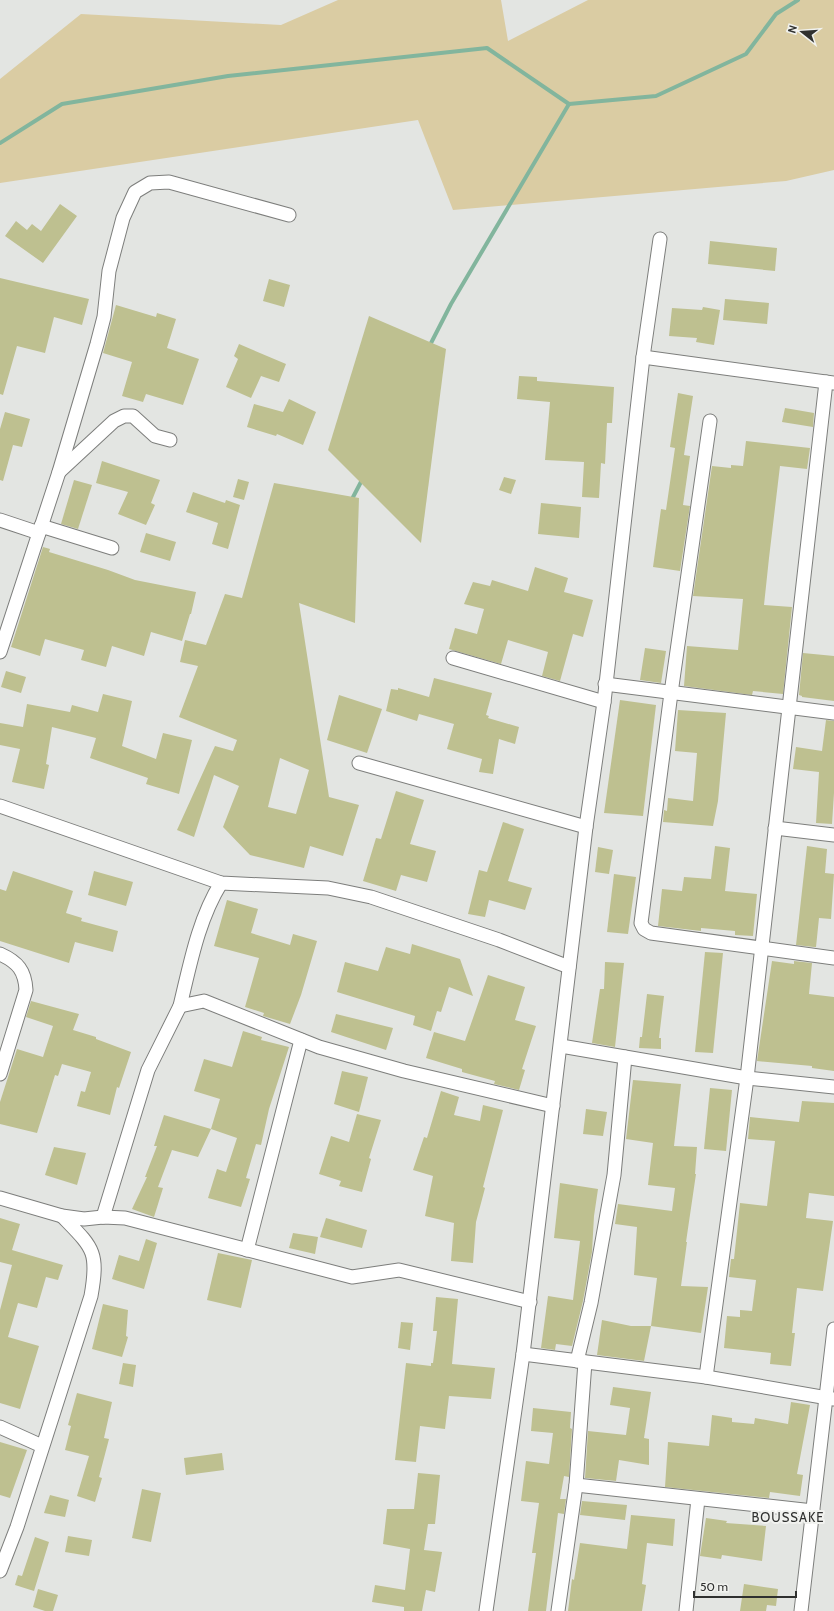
<svg xmlns="http://www.w3.org/2000/svg" width="834" height="1611" font-family="Cabin,sans-serif">
  <rect width="100%" height="100%" fill="#e3e5e2"/>
  <!-- green -->
  <path fill="#dacca3" d="M338 0H501L508 41 588 0H834V170L786 181 453 210 418 120 0 183V79L81 14 281 25Z"/>
  <g fill="none" stroke-linecap="round" stroke-linejoin="round">
    <!-- stream -->
    <g stroke="#82b59d" stroke-width="4">
      <path d="M0 143 62 104 228 76 487 48 569 104 656 96 746 54 776 14 798 0"/>
      <path d="M429 347 451 304 569 104"/>
      <path d="M351 501 363 478"/>
    </g>
  </g>
  <!-- building -->
  <g fill="#bec090" fill-rule="evenodd">
    <path d="M60 204 77 216 43 263 5 236 16 221 27 230 32 224 41 231Z"/>
    <path d="M710 241 777 248 775 271 708 264Z"/>
    <path d="M0 278 89 299 82 325 54 317 45 353 17 346 3 395 0 394Z"/>
    <path d="M269 279 290 285 284 307 263 301Z"/>
    <path d="M725 299 769 303 767 324 723 320Z"/>
    <path d="M116 305 156 317 157 313 176 319 167 348 199 359 183 405 146 394 143 402 122 396 132 362 103 353Z"/>
    <path d="M703 307 720 310 714 345 696 342 697 338 669 336 672 308 702 310Z"/>
    <path d="M369 316 446 349 421 543 328 450Z"/>
    <path d="M239 344 286 364 279 382 261 376 251 398 226 387 238 359 234 356Z"/>
    <path d="M519 376 537 377V381L614 387 612 423H607L605 464 601 463 599 498 582 497 584 462 545 460 550 402 517 399Z"/>
    <path d="M678 393 693 396 684 455 690 456 683 505 690 506 680 571 653 567 661 509 666 510 675 448 670 447Z"/>
    <path d="M289 399 316 412 303 445 277 434 276 436 247 427 254 404 283 412Z"/>
    <path d="M785 408 814 413 813 427 782 422Z"/>
    <path d="M5 412 30 419 22 447 13 445 3 481 0 480V429Z"/>
    <path d="M746 441 810 448 807 469 780 466 769 558 764 605 792 607 783 694 753 691 752 695 684 686 687 646 738 650 743 599 693 596 712 466 731 468V465L743 466Z"/>
    <path d="M102 461 160 480 151 503 155 505 146 525 118 514 128 492 96 483Z"/>
    <path d="M504 477 516 480 511 494 499 490Z"/>
    <path d="M238 479 249 482 244 500 233 497Z"/>
    <path d="M74 480 92 485 78 529 61 524Z"/>
    <path d="M274 483 359 498 355 623 299 603 329 797 359 805 343 856 310 846 304 868 250 855 223 827 239 786 214 775 194 837 177 830 215 746 233 751 237 740 179 717 198 666 180 662 185 640 206 645 225 594 242 598ZM280 758 309 770 296 814 268 807Z"/>
    <path d="M193 492 225 503 226 500 240 505 228 549 212 544 218 523 186 512Z"/>
    <path d="M541 503 581 507 579 538 538 534Z"/>
    <path d="M146 533 176 542 170 561 140 552Z"/>
    <path d="M43 547 50 549 49 552 108 570 135 580 196 592 191 614H190L182 641 151 632 144 656 112 646 106 667 81 660 84 650 45 639 40 656 11 647Z"/>
    <path d="M535 567 568 578 564 592 593 600 583 637 573 634 560 681 542 676 548 652 508 640 501 664 449 649 455 628 477 634 484 609 464 604 473 582 490 586 492 580 528 591Z"/>
    <path d="M645 648 666 651 661 683 640 680Z"/>
    <path d="M803 653 834 656V701L802 697V696L799 695Z"/>
    <path d="M6 671 26 677 21 693 1 687Z"/>
    <path d="M434 678 492 693 486 715 489 716 488 718 519 727 515 744 499 739 493 774 479 772 482 759 447 749 454 724 419 714 417 721 386 711 391 689 398 690V688L429 697Z"/>
    <path d="M103 694 132 701 122 746 156 759 163 733 192 740 179 794 146 784 148 778 90 758 96 738 52 727 46 764 49 765 44 789 12 782 20 749 0 745V723L23 727 27 704 70 712 72 705 98 712Z"/>
    <path d="M339 695 382 709 367 753 327 740Z"/>
    <path d="M620 700 656 705 643 816 604 813Z"/>
    <path d="M678 710 726 713 718 801 713 826 663 822 664 810 667 811 668 798 693 801 697 753 675 751Z"/>
    <path d="M826 720 834 721V793L832 824 816 823 819 772 793 769 796 747 822 751Z"/>
    <path d="M396 791 424 800 410 844 436 851 427 882 401 875 396 891 363 881 376 838 381 839Z"/>
    <path d="M503 822 524 829 508 881 532 888 525 910 489 900 485 917 468 914 479 870 487 872Z"/>
    <path d="M715 846 730 848 725 891 757 894 753 936 735 935V931L701 928V931L658 926 662 889 682 891 684 877 711 879Z"/>
    <path d="M807 846 827 849 825 873 834 874 831 919 819 918 816 947H814L796 945Z"/>
    <path d="M598 847 613 850 609 874 595 872Z"/>
    <path d="M13 871 73 891 66 913 82 918 81 921 118 931 113 952 75 942 69 963 0 941V889L6 891Z"/>
    <path d="M94 871 133 882 126 906 88 895Z"/>
    <path d="M614 874 636 877 628 934 607 932Z"/>
    <path d="M227 900 258 909 251 933 290 945 293 934 317 941 301 995 290 1024 263 1016 264 1013 245 1007 259 958 214 946Z"/>
    <path d="M412 944 460 959 473 996 449 987 441 1012 437 1011 431 1031 413 1025 415 1016 337 992 345 962 378 971 386 947 410 954Z"/>
    <path d="M705 952 723 953 713 1053 695 1052Z"/>
    <path d="M772 961 794 964V961L812 963 809 994 834 997V1071L812 1068V1066L757 1061Z"/>
    <path d="M605 962 624 963 615 1047 592 1043 600 989H604Z"/>
    <path d="M488 975 525 987 515 1020 536 1026 522 1069 525 1070 519 1090 494 1084 495 1081 462 1072V1069L426 1058 434 1032 465 1041Z"/>
    <path d="M647 994 664 996 659 1038H661V1049L639 1048 640 1037H642Z"/>
    <path d="M31 1001 79 1014 73 1030 96 1037V1039L131 1052 119 1088 117 1087 110 1115 77 1106 81 1091 85 1092 91 1072 62 1064 58 1076 55 1075 37 1133 0 1124V1102L17 1049 43 1057 53 1026 26 1017Z"/>
    <path d="M336 1014 393 1028 386 1050 331 1032Z"/>
    <path d="M243 1031 262 1037 261 1040 289 1047 269 1109 261 1145 256 1144 246 1178 250 1179 241 1207 208 1198 217 1169 226 1172 237 1138 211 1129 220 1099 194 1091 204 1059 232 1067Z"/>
    <path d="M342 1071 368 1077 359 1112 334 1104Z"/>
    <path d="M633 1080 681 1084 674 1146 697 1147 695 1174H696L686 1242H687L681 1286 708 1287 701 1333 651 1326 657 1278 634 1275 637 1227 615 1224 618 1204 672 1211 675 1188 648 1185 653 1143 626 1139Z"/>
    <path d="M710 1088 732 1090 726 1151 704 1149Z"/>
    <path d="M441 1091 459 1097 454 1115 480 1121 483 1105 503 1110 483 1187 485 1188 476 1222 473 1263 451 1261 454 1223 425 1216 433 1176 413 1170 424 1137 427 1138Z"/>
    <path d="M802 1101 834 1103V1196L809 1193 806 1218 833 1221 823 1291 797 1288 792 1333H795L791 1366 770 1364 771 1353 724 1348 727 1316 740 1317V1310L752 1311 756 1280 729 1277 731 1259H734L740 1203 767 1206 775 1141 748 1139 750 1117 799 1122Z"/>
    <path d="M586 1109 607 1112 603 1136 583 1134Z"/>
    <path d="M357 1114 381 1120 369 1158 371 1159 362 1192 339 1186 341 1181 319 1174 331 1136 349 1142Z"/>
    <path d="M164 1115 211 1129 198 1157 172 1150 158 1187 163 1188 154 1217 132 1209 147 1177H145L157 1146H154Z"/>
    <path d="M54 1147 86 1153 77 1185 45 1175Z"/>
    <path d="M560 1183 598 1189 594 1216 592 1252 583 1301 572 1346 556 1344 555 1350 541 1348 548 1296 573 1300 580 1241 554 1238Z"/>
    <path d="M0 1218 20 1224 12 1250 63 1265 58 1280 46 1277 37 1308 18 1303 8 1337 39 1346 20 1409 0 1403V1310L12 1265 0 1262Z"/>
    <path d="M326 1218 367 1230 362 1248 320 1237Z"/>
    <path d="M293 1233 318 1237 315 1254 289 1248Z"/>
    <path d="M146 1239 157 1243 144 1289 112 1279 119 1255 139 1261Z"/>
    <path d="M218 1253 252 1260 241 1308 207 1300Z"/>
    <path d="M436 1297 458 1299 452 1364 495 1368 491 1399 449 1396 445 1429 420 1426 416 1462 395 1460 406 1363 431 1366V1363H433L437 1331H433Z"/>
    <path d="M103 1304 128 1310 126 1336 128 1337 122 1357 92 1349Z"/>
    <path d="M602 1320 631 1326H651L644 1361 597 1355Z"/>
    <path d="M401 1322 413 1323 410 1350 398 1348Z"/>
    <path d="M123 1363 136 1365 133 1387 119 1384Z"/>
    <path d="M613 1387 651 1392 644 1438 649 1439V1465L619 1460 616 1481 585 1478 588 1431 626 1435 630 1408 610 1405Z"/>
    <path d="M77 1393 112 1402 104 1438 109 1439 99 1477 102 1478 95 1502 77 1496 89 1456 65 1450 71 1426 68 1425Z"/>
    <path d="M791 1402 810 1405 797 1474 803 1475 800 1496 770 1492 769 1498 665 1487 668 1442 709 1446 712 1415 732 1418V1422L754 1424 755 1418 788 1424Z"/>
    <path d="M533 1408 571 1412 570 1428 572 1429 569 1477 564 1476 560 1499H566L564 1514 558 1513 546 1611H528L536 1553H532L539 1503 521 1501 526 1461 549 1464 553 1433 531 1431Z"/>
    <path d="M0 1442 27 1450 10 1498 0 1495Z"/>
    <path d="M222 1453 224 1470 186 1475 184 1458Z"/>
    <path d="M418 1473 440 1475 435 1524H428L424 1550 442 1552 435 1592 426 1590 422 1611H404V1607L372 1602 375 1585 405 1590 410 1549 383 1544 387 1509H414Z"/>
    <path d="M142 1489 161 1493 151 1542 132 1538Z"/>
    <path d="M50 1495 69 1500 65 1517 44 1513Z"/>
    <path d="M582 1501 627 1505 625 1520 580 1515Z"/>
    <path d="M631 1515 675 1519 673 1546 647 1543 642 1584 646 1585 642 1611H568L572 1579 574 1580 580 1543 627 1549Z"/>
    <path d="M706 1518 727 1521 726 1523 766 1526 762 1561 722 1555 721 1559 700 1556Z"/>
    <path d="M68 1536 92 1540 89 1556 65 1552Z"/>
    <path d="M35 1537 49 1542 34 1591 15 1585 18 1575 22 1576Z"/>
    <path d="M744 1584 778 1589 776 1606 767 1605 766 1611H740Z"/>
    <path d="M38 1589 58 1595 53 1611H45L33 1607Z"/>
  </g>
  <g fill="none" stroke-linecap="round" stroke-linejoin="round">
    <!-- minor casing -->
    <g stroke="#7d7e7c" stroke-width="15">
      <g id="minor">
        <path d="M643 357 834 383"/>
        <path d="M710 421 671 693 641 923 644 929 651 933 834 958"/>
        <path d="M59 472 114 421 124 416H133L155 436 170 440"/>
        <path d="M0 520 39 533"/>
        <path d="M41 526 112 548"/>
        <path d="M0 652 59 472 97 344 104 317 109 271 123 218 135 192 150 183 169 182 289 215"/>
        <path d="M453 658 604 702"/>
        <path d="M605 684 834 713"/>
        <path d="M359 763 586 827"/>
        <path d="M0 806 221 883 328 888 371 897 499 940 569 967"/>
        <path d="M775 828 834 835"/>
        <path d="M221 883C198 920 190 965 180 1006L204 1001 319 1047 404 1071 553 1106"/>
        <path d="M0 954C18 962 25 971 26 990L0 1074"/>
        <path d="M561 1046 747 1078 834 1087"/>
        <path d="M0 1198 62 1216 84 1219 103 1217 125 1218 352 1277 399 1270 530 1302"/>
        <path d="M103 1217 148 1070 180 1006"/>
        <path d="M247 1250 301 1040"/>
        <path d="M523 1354 706 1377 834 1399"/>
        <path d="M577 1361 591 1303 614 1175 625 1057"/>
        <path d="M706 1377 747 1078 826 382"/>
        <path d="M0 1427 42 1446"/>
        <path d="M576 1485 813 1511"/>
        <path d="M0 1571 17 1527 91 1296C99 1251 93 1248 62 1216"/>
        <path d="M486 1611 523 1354 586 827 604 702 643 357 660 239"/>
        <path d="M558 1611 576 1485 585 1362"/>
        <path d="M686 1611 698 1499"/>
        <path d="M801 1611 834 1329"/>
      </g>
    </g>
    <!-- minor -->
    <use href="#minor" stroke="#fff" stroke-width="13"/>
  </g>
  <g text-anchor="middle" dominant-baseline="central" stroke-width="4" stroke-linejoin="round" paint-order="stroke">
    <!-- neighbourhood labels -->
    <g font-size="13" letter-spacing="1" fill="#2f302f" stroke="#f1f2ef">
      <text x="788" y="1517">BOUSSAKE</text>
    </g>
  </g>
  <!-- north arrow -->
  <g transform="translate(802 32) rotate(287)" stroke="#f1f2ef" stroke-width="3" paint-order="stroke">
  <path d="M0-3L7 15L0 10L-7 15Z" fill="#2f302f"/>
  <text y="-6" font-size="11" font-weight="bold" text-anchor="middle" fill="#2f302f">N</text>
  </g>
  <!-- scale -->
  <path d="M694 1591v6h102v-6" fill="none" stroke="#2f302f" stroke-width="2"/>
  <text x="700" y="1591" font-size="12" fill="#2f302f" stroke="#f1f2ef" stroke-width="3" paint-order="stroke">50 m</text>
</svg>
